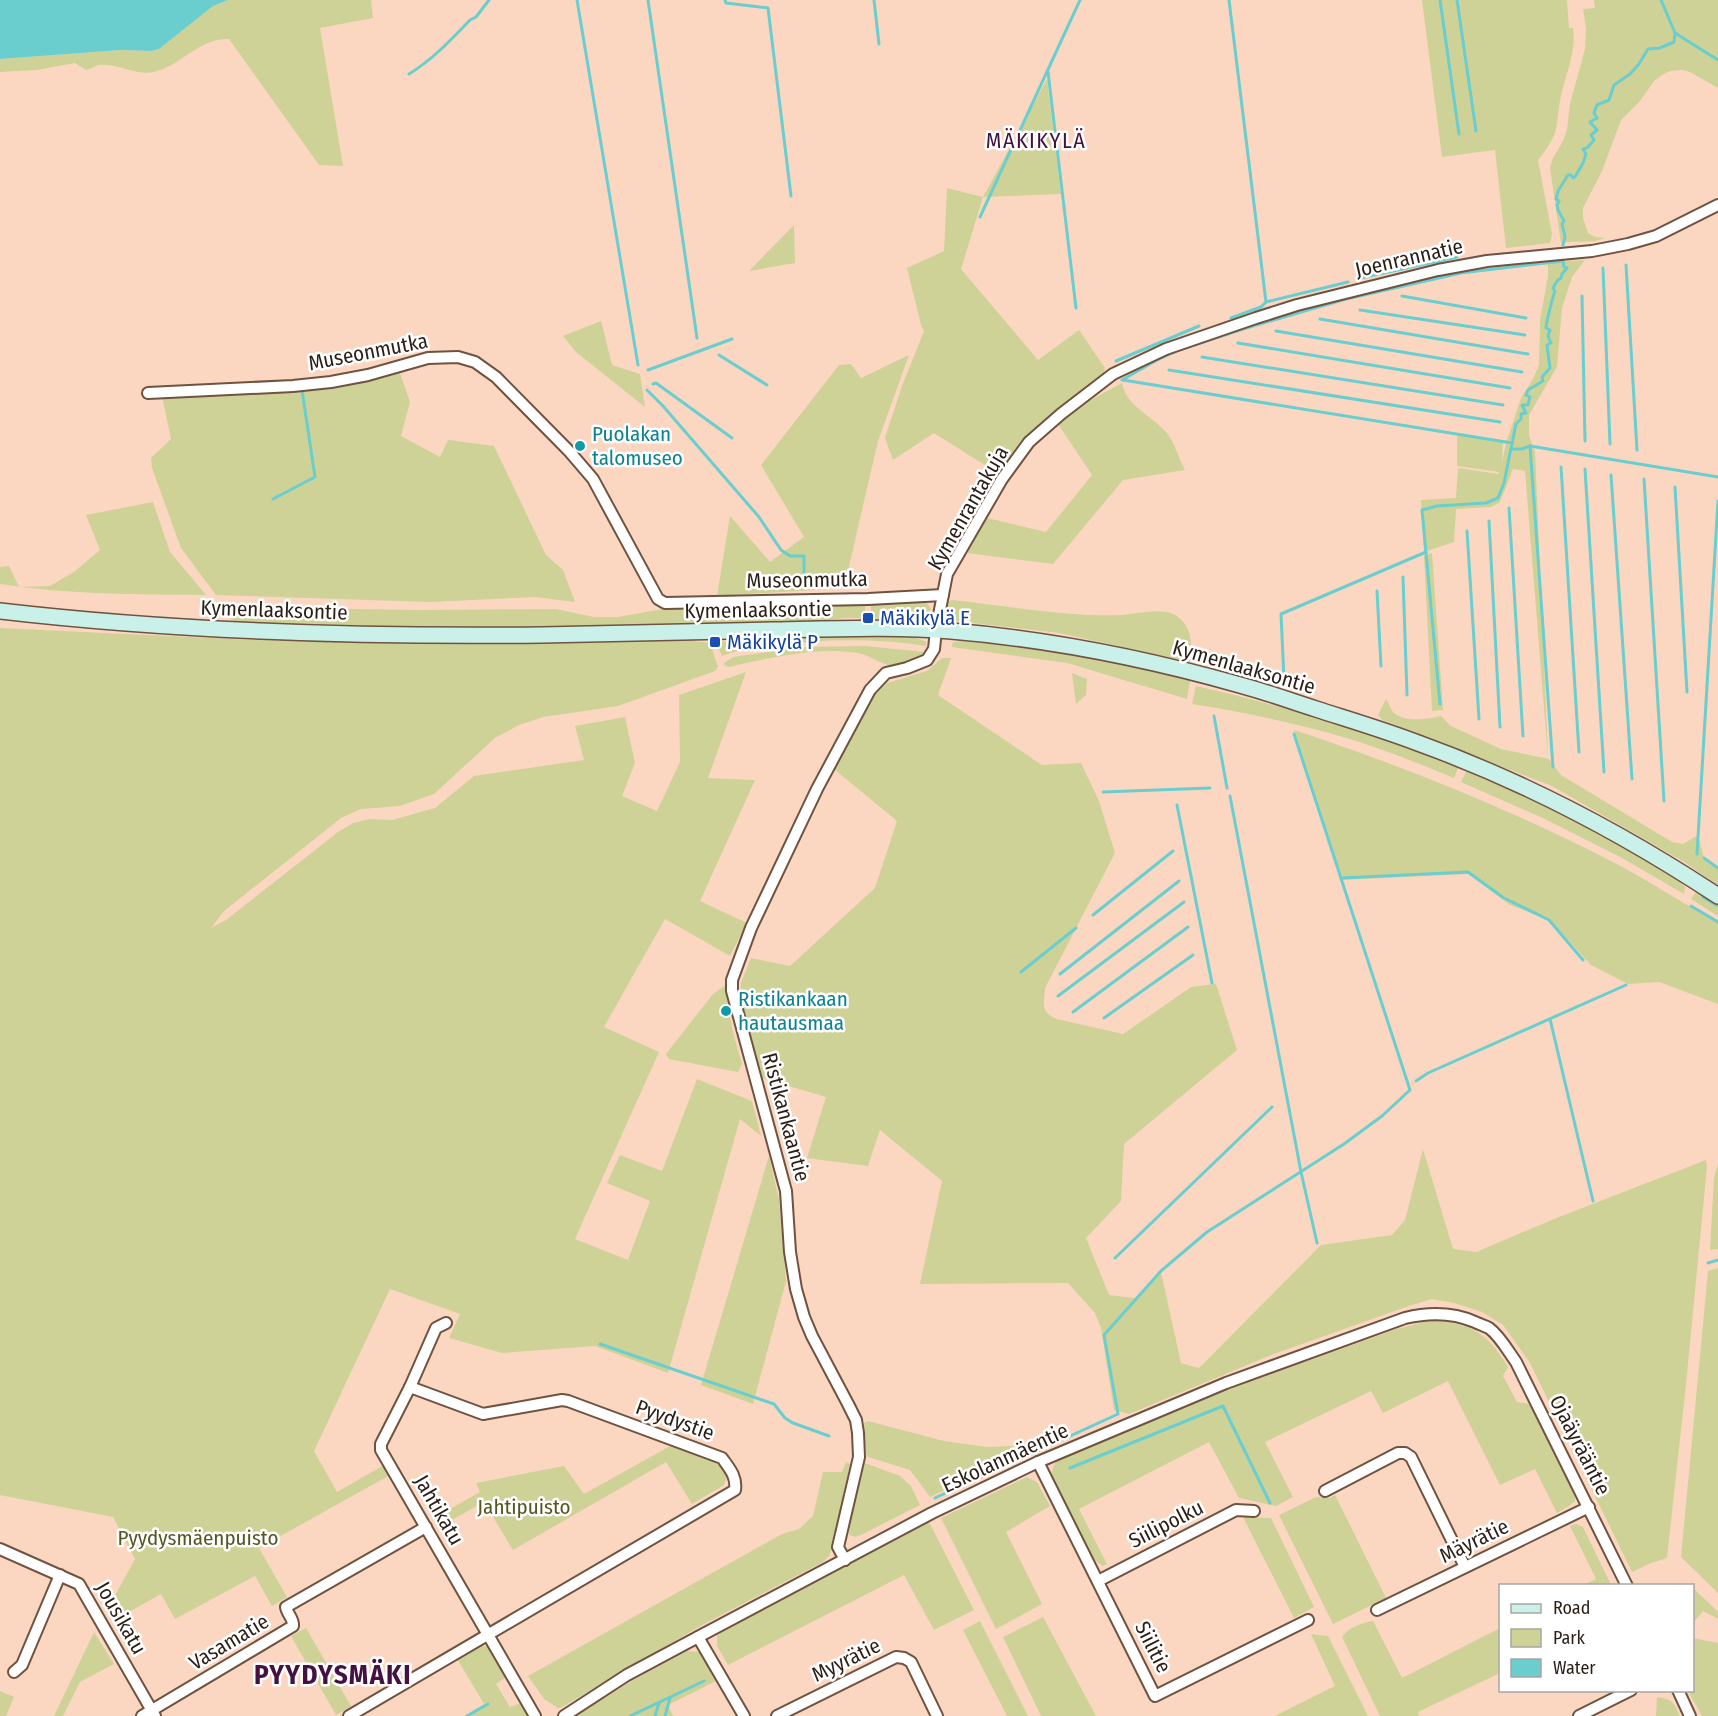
<svg xmlns="http://www.w3.org/2000/svg" width="1718" height="1716" font-family="'Fira Sans Condensed',sans-serif">
  <rect width="100%" height="100%" fill="#fbd7c2"/>
  <!-- green -->
  <g fill="#ced297">
    <path d="M228 0H371L373 18 320 28 343 166 319 165 229 39C199 38 182 65 154 72 136 76 117 63 99 65 95 66 90 69 86 70L75 63 37 70 0 72V59L121 50 151 51 159 49 213 6Z"/>
    <path d="M1422 0H1567L1569 28H1573C1577 53 1564 77 1560 101 1558 111 1558 123 1555 133 1551 143 1545 152 1538 160L1552 234 1550 243 1506 248 1495 150 1442 157Z"/>
    <path d="M1594 0H1718V88L1690 72 1682 70 1670 71 1662 75 1654 81 1640 101 1621 120 1602 171 1583 208V218L1588 233 1595 237 1605 238C1591 244 1577 240 1561 243L1550 168 1552 160 1563 141 1567 129 1570 104 1585 49 1586 28 1583 9 1595 8Z"/>
    <path d="M1047 79 1061 194 983 197 961 269 1038 360 1079 330 1105 368 1103 375 1064 405 1021 440 999 474 934 433 893 460 885 438 902 386 924 331 921 325 907 268 944 251 947 188 983 197Z"/>
    <path d="M794 225 795 263 749 271Z"/>
    <path d="M1585 260 1572 277 1562 308 1557 367 1529 415V436L1535 452 1548 758 1525 471 1513 469 1500 502 1491 507 1456 509 1454 542 1424 552 1421 500 1456 498 1458 468 1499 474V472L1457 466V435L1503 441 1502 462 1506 443 1521 398 1533 379 1539 365 1540 320 1548 276V262Z"/>
    <path d="M601 321 612 365 640 374 645 407 576 352 563 336Z"/>
    <path d="M909 355 878 441 844 588 717 596 730 516 770 562 804 537 761 465 839 365 851 364 861 378Z"/>
    <path d="M399 370 410 402 401 436 440 457 448 440 494 446 546 555 563 570 575 602 536 597 430 602 216 595 181 548 152 468 151 458 171 439 162 396Z"/>
    <path d="M1122 383C1126 406 1151 415 1166 432 1174 441 1179 459 1185 470L1123 480 1053 564 967 553 987 518 1046 532 1092 475 1058 424 1087 402Z"/>
    <path d="M153 502 170 552 206 595C137 594 68 595 0 584V567L9 566 19 587 50 586 74 572 100 550 86 515Z"/>
    <path d="M1432 553 1443 710 1432 711 1424 556Z"/>
    <path d="M952 600C1008 606 1066 617 1122 615 1137 614 1159 608 1173 614 1192 623 1193 645 1190 662L1059 633 955 621 949 618 945 610 946 602Z"/>
    <path d="M920 601C927 602 929 604 931 611 917 627 889 619 871 618V602Z"/>
    <path d="M762 604 760 620H766L768 604H865V618H845L802 623 503 628 248 624 231 620V607L418 610 556 609 594 617H618L680 606Z"/>
    <path d="M0 628 253 640 506 644 684 640 710 643 718 667 715 671 618 706 543 717 519 725 495 738 434 794 400 806 361 809 341 818 224 911 211 928 226 920 338 832 353 823 370 819 392 820 435 808 474 776 584 760 575 726 625 717 635 763 622 796 657 811 680 762 679 695 746 672 708 778 755 780 700 901 747 923 730 956 665 919 604 1027 659 1052 575 1239 628 1260 650 1201 607 1183 620 1155 662 1171 697 1079 752 1101 761 1136 740 1119 668 1373 595 1346 502 1353 449 1338 460 1314 390 1289 314 1451 337 1492 384 1465 390 1475 259 1548 287 1597 272 1606 255 1576 175 1619 161 1594 113 1621 107 1610 135 1559 113 1517 0 1495Z"/>
    <path d="M867 637C885 637 910 633 926 642V646C873 638 822 639 769 646L767 638Z"/>
    <path d="M761 638 762 647 733 652 722 656 719 649 721 642Z"/>
    <path d="M961 641C1038 648 1115 662 1190 681L1187 699 1067 663 952 647V644L954 642Z"/>
    <path d="M866 646 925 652C921 662 903 667 893 666 881 665 870 655 858 653 815 646 771 658 729 667L725 666 724 663 733 657 804 647Z"/>
    <path d="M942 658H951L938 695 1042 765 1081 763 1099 801 1115 853 1045 988C1044 1005 1040 1012 1057 1019L1123 1034 1191 987 1216 984 1237 1050 1124 1144 1121 1201 1086 1238 1109 1295 1135 1298 1161 1272 1181 1363 1199 1368 1321 1245 1392 1235 1405 1220 1423 1149 1453 1249 1476 1252 1554 1219 1706 1160 1707 1167 1686 1384 1667 1558 1651 1563 1632 1572 1530 1363 1503 1325 1482 1312 1454 1303 1432 1299 1406 1307 1274 1354 1129 1414 1114 1410 1101 1328 1095 1313 1068 1283 920 1284 942 1181 880 1130 868 1166 807 1158 826 1097 762 1078 741 998V983L751 958 790 966 875 888 897 821 834 769 871 699 887 683 927 671Z"/>
    <path d="M1072 673 1087 679 1086 695 1076 704Z"/>
    <path d="M1196 686C1285 707 1375 730 1459 766L1454 778C1420 764 1385 750 1350 739 1298 724 1245 712 1192 704Z"/>
    <path d="M1386 699C1388 702 1391 709 1393 712 1404 723 1428 719 1441 716L1451 726 1501 749 1549 759 1561 775 1672 842 1683 844 1698 835 1704 858 1718 868V885L1684 862 1552 786 1382 720 1378 715Z"/>
    <path d="M1294 730C1400 765 1505 807 1605 858 1643 877 1679 901 1716 922L1718 923V1004L1659 982 1628 984 1591 965 1550 920 1510 905 1468 874 1341 880Z"/>
    <path d="M1467 770C1524 794 1578 823 1632 852 1646 860 1677 875 1685 887L1684 894 1622 858 1545 819 1461 782Z"/>
    <path d="M1695 893H1700L1718 905V916L1691 899Z"/>
    <path d="M726 985C729 991 727 997 728 1003 730 1024 736 1044 742 1064L738 1072 669 1059 666 1054 713 994Z"/>
    <path d="M769 1156 779 1200 786 1281 753 1404 701 1385Z"/>
    <path d="M1718 1164V1249L1710 1250 1714 1177Z"/>
    <path d="M1718 1268V1593L1681 1557 1708 1271Z"/>
    <path d="M1435 1321C1474 1324 1489 1335 1508 1367L1503 1376 1517 1402 1530 1404 1575 1494V1501L1569 1506 1557 1513 1535 1469 1500 1485 1448 1381 1383 1413 1371 1391 1265 1442 1293 1497 1276 1506 1239 1498 1209 1442 1079 1509 1107 1564 1103 1566 1094 1560 1052 1476C1052 1467 1054 1463 1061 1458L1235 1387 1397 1329 1424 1322Z"/>
    <path d="M868 1421 944 1441 987 1447 1013 1446 1023 1453 930 1497 910 1470 868 1457 866 1454 864 1423Z"/>
    <path d="M672 1445C691 1452 718 1456 727 1477L724 1485 692 1504 666 1462 513 1550 484 1502 441 1526 436 1517 480 1492 476 1483 564 1466 584 1494Z"/>
    <path d="M846 1462 850 1464 833 1545 829 1556 823 1562 702 1625 562 1707 558 1708 544 1699 528 1676 782 1534 799 1529 813 1516 823 1472H842Z"/>
    <path d="M862 1462 900 1476 911 1486 920 1505 861 1535 855 1537 850 1535 849 1532Z"/>
    <path d="M1027 1477 1037 1482 1050 1506 1006 1532 1042 1604 996 1629 941 1518Z"/>
    <path d="M1335 1495 1386 1598 1333 1624 1279 1515 1316 1497 1330 1498Z"/>
    <path d="M1243 1517 1271 1518 1314 1607 1294 1618Z"/>
    <path d="M929 1522 974 1610 934 1630 904 1575 728 1665 717 1646V1636L726 1627Z"/>
    <path d="M1576 1524 1583 1527 1611 1585H1584L1596 1579 1570 1526Z"/>
    <path d="M1693 1588 1718 1612V1619L1703 1611 1693 1623Z"/>
    <path d="M1043 1617 1096 1716H1041L1003 1637Z"/>
    <path d="M980 1621 1028 1716H1007L963 1630Z"/>
    <path d="M1373 1621 1402 1678 1500 1628V1673L1418 1712 1419 1716H1380L1342 1637C1349 1627 1362 1623 1373 1621Z"/>
    <path d="M306 1628 351 1706 336 1715 291 1636Z"/>
    <path d="M94 1632 114 1664 80 1682 63 1716H54Z"/>
    <path d="M1311 1634 1328 1636 1368 1716H1275L1335 1686Z"/>
    <path d="M1693 1638 1718 1643V1716H1702L1688 1691 1692 1690Z"/>
    <path d="M477 1645 486 1646 490 1649 506 1677 496 1684 510 1707 521 1703 529 1716H464L484 1704 456 1657Z"/>
    <path d="M687 1651 699 1652 706 1659 716 1681 668 1705 673 1716H574L637 1678Z"/>
    <path d="M0 1691 14 1697 6 1716H0Z"/>
    <path d="M1657 1697C1673 1699 1674 1703 1680 1716H1656Z"/>
  </g>
  <!-- water -->
  <path fill="#6acecf" d="M0 0H228L213 6 159 49 151 51 121 50 0 59Z"/>
  <g fill="none" stroke-linecap="round" stroke-linejoin="round">
    <!-- stream -->
    <g stroke="#6acecf" stroke-width="3">
      <path d="M577 0 638 365"/>
      <path d="M648 0 697 338"/>
      <path d="M725 0 726 3 768 8 791 196"/>
      <path d="M874 0 879 44"/>
      <path d="M1229 0 1266 302"/>
      <path d="M1440 0 1459 134"/>
      <path d="M1457 0 1476 131"/>
      <path d="M1675 33 1718 60"/>
      <path d="M1048 72 1076 308"/>
      <path d="M409 74C432 60 451 40 470 20L476 17 489 0"/>
      <path d="M980 217 1080 0"/>
      <path d="M1563 245 1565 237 1562 224 1564 221 1558 210 1557 205 1559 201 1556 199 1558 191 1568 175H1571L1573 178 1575 177 1583 163 1586 154 1583 149 1587 148 1594 140 1591 135 1597 130 1590 122 1597 118 1594 113 1597 105 1609 100 1614 85 1630 74 1639 64 1648 49 1660 48 1674 42 1675 33 1661 0"/>
      <path d="M1626 265 1637 450"/>
      <path d="M1603 268 1610 444"/>
      <path d="M1361 278 1457 257"/>
      <path d="M1402 296 1526 318"/>
      <path d="M1582 296 1585 441"/>
      <path d="M1360 310 1525 335"/>
      <path d="M1231 318 1261 307 1266 302 1348 282"/>
      <path d="M1320 319 1528 354"/>
      <path d="M1276 331 1522 372"/>
      <path d="M1238 343 1510 388"/>
      <path d="M719 355 767 385"/>
      <path d="M1202 357 1503 405"/>
      <path d="M1116 361 1199 326"/>
      <path d="M648 370 732 339"/>
      <path d="M1169 370 1500 422"/>
      <path d="M1122 380 1157 360 1179 350 1243 329 1346 299 1461 273 1563 261 1564 267 1567 268 1562 274 1561 278 1557 281 1553 288 1555 291C1553 296 1546 323 1546 328L1550 330 1548 336 1551 343 1547 345 1550 368 1542 377 1543 381 1528 390 1526 395 1530 397 1528 405H1522L1526 413 1521 414V419L1516 424 1504 483 1498 498 1486 503 1437 506 1422 510 1440 704"/>
      <path d="M1123 380 1512 443"/>
      <path d="M653 384 656 383 732 438"/>
      <path d="M647 390 663 406 759 517 781 550 790 556H804V579"/>
      <path d="M1530 446 1553 767"/>
      <path d="M1511 449H1522L1530 446 1718 477"/>
      <path d="M1561 467 1579 752"/>
      <path d="M1585 469 1604 772"/>
      <path d="M1611 475 1632 779"/>
      <path d="M1644 479 1664 801"/>
      <path d="M1675 487 1687 692"/>
      <path d="M273 499 315 477 302 390"/>
      <path d="M1509 508 1523 736"/>
      <path d="M1489 521 1500 727"/>
      <path d="M1467 531 1479 719"/>
      <path d="M1403 577 1407 695"/>
      <path d="M1377 591 1381 666"/>
      <path d="M1284 680 1281 614 1426 552"/>
      <path d="M1214 716 1227 788"/>
      <path d="M1103 792 1210 788"/>
      <path d="M1230 796 1301 1172 1317 1243"/>
      <path d="M1177 805 1212 983"/>
      <path d="M1697 854 1718 501"/>
      <path d="M1704 858 1718 868"/>
      <path d="M1341 878 1468 872 1504 898 1549 920 1583 960"/>
      <path d="M1703 897 1718 906"/>
      <path d="M1691 906 1718 922"/>
      <path d="M1093 915 1173 851"/>
      <path d="M1021 972 1076 928"/>
      <path d="M1060 974 1179 881"/>
      <path d="M1058 996 1184 902"/>
      <path d="M1073 1012 1188 927"/>
      <path d="M1104 1018 1193 955"/>
      <path d="M1550 1019 1593 1201"/>
      <path d="M1416 1081 1428 1073 1626 985"/>
      <path d="M1115 1258 1272 1107"/>
      <path d="M1708 1263 1718 1260"/>
      <path d="M600 1344 774 1404 785 1418 793 1423 829 1436"/>
      <path d="M1070 1468 1223 1406 1270 1503"/>
      <path d="M935 1498 1118 1414 1104 1335 1161 1271 1207 1232 1344 1144 1382 1116 1410 1090 1294 734"/>
      <path d="M467 1716 488 1704"/>
      <path d="M630 1716 704 1681"/>
      <path d="M655 1716 659 1703"/>
      <path d="M665 1716 670 1698"/>
    </g>
    <!-- street casing -->
    <g stroke="#705240" stroke-width="14">
      <g id="street">
        <path d="M148 393 293 386 331 382 368 375 428 358 458 357 475 362 496 377 569 451 593 479 658 599 665 603 868 599 943 595"/>
        <path d="M446 1323 436 1328 410 1387 381 1444V1450L535 1716"/>
        <path d="M1038 1462 1155 1696 1308 1620"/>
        <path d="M1325 1491 1398 1453H1405L1411 1457 1465 1567"/>
        <path d="M0 1549 79 1584 155 1716"/>
        <path d="M845 1560 838 1547 859 1457 858 1433 856 1420 848 1404 812 1336 804 1317 796 1289 790 1252 786 1191 732 991V980L751 928 817 789 870 690 886 673 907 668 927 660 934 649 936 630 947 574 1002 479 1029 442 1061 414 1113 374 1166 349 1256 318 1297 305 1438 270 1487 261 1592 251 1628 244 1656 236 1718 205"/>
        <path d="M1098 1581 1236 1510 1254 1511"/>
        <path d="M1377 1610 1589 1507"/>
        <path d="M698 1637 744 1716"/>
        <path d="M14 1672 22 1665 60 1575"/>
        <path d="M1678 1690 1690 1716"/>
        <path d="M142 1716 293 1626C294 1619 287 1614 286 1607L426 1527"/>
        <path d="M349 1716 735 1490C737 1476 729 1468 722 1458L568 1401 562 1400 483 1414 410 1387"/>
        <path d="M564 1716 627 1675 698 1637 932 1513 1038 1462 1226 1383 1405 1318C1430 1312 1452 1312 1475 1322 1479 1324 1485 1326 1489 1328 1500 1336 1508 1351 1516 1362L1627 1586"/>
        <path d="M777 1716 896 1657 904 1658 911 1662 937 1716"/>
        <path d="M1579 1716 1631 1690"/>
      </g>
    </g>
    <!-- secondary casing -->
    <g stroke="#705240" stroke-width="18">
      <path id="secondary" d="M0 611C180 632 361 637 542 635 619 634 696 632 773 630 833 629 892 626 951 631 1046 639 1148 659 1240 685 1266 692 1291 701 1316 709 1350 720 1384 730 1418 743 1523 781 1624 834 1718 896"/>
    </g>
    <!-- street -->
    <use href="#street" stroke="#fff" stroke-width="10"/>
    <!-- secondary -->
    <use href="#secondary" stroke="#caf1e9" stroke-width="15"/>
  </g>
  <!-- markers -->
  <g fill="#0f9aa8" stroke="#fff" stroke-width="2">
    <circle cx="580" cy="446" r="6"/>
    <circle cx="726" cy="1011" r="6"/>
  </g>
  <g fill="#1a4fb4" stroke="#fff" stroke-width="2">
    <rect x="862" y="612" width="12" height="12" rx="3"/>
    <rect x="709" y="636" width="12" height="12" rx="3"/>
  </g>
  <g text-anchor="middle" dominant-baseline="central" stroke-width="5" stroke-linejoin="round" paint-order="stroke">
    <!-- street labels -->
    <g font-size="21" fill="#2b1e16" stroke="#fff">
      <text transform="translate(1409 258) rotate(-13)">Joenrannatie</text>
      <text transform="translate(368 352) rotate(-11)">Museonmutka</text>
      <text transform="translate(968 508) rotate(-60)">Kymenrantakuja</text>
      <text transform="translate(807 580) rotate(-1)">Museonmutka</text>
      <text transform="translate(274 610) rotate(2)">Kymenlaaksontie</text>
      <text transform="translate(758 610) rotate(-1)">Kymenlaaksontie</text>
      <text transform="translate(1244 667) rotate(16)">Kymenlaaksontie</text>
      <text transform="translate(786 1117) rotate(75)">Ristikankaantie</text>
      <text transform="translate(675 1420) rotate(20)">Pyydystie</text>
      <text transform="translate(1580 1445) rotate(63)">Ojaäyrääntie</text>
      <text transform="translate(1005 1458) rotate(-25)">Eskolanmäentie</text>
      <text transform="translate(439 1510) rotate(60)">Jahtikatu</text>
      <text transform="translate(1166 1524) rotate(-27)">Siilipolku</text>
      <text transform="translate(1474 1541) rotate(-26)">Mäyrätie</text>
      <text transform="translate(121 1618) rotate(60)">Jousikatu</text>
      <text transform="translate(229 1642) rotate(-31)">Vasamatie</text>
      <text transform="translate(1153 1647) rotate(63)">Siilitie</text>
      <text transform="translate(846 1660) rotate(-26)">Myyrätie</text>
    </g>
    <!-- culture labels -->
    <g font-size="21" fill="#0d838f" stroke="#fff" text-anchor="start">
      <text x="592" y="434">Puolakan<tspan x="592" dy="24">talomuseo</tspan></text>
      <text x="738" y="999">Ristikankaan<tspan x="738" dy="24">hautausmaa</tspan></text>
    </g>
    <!-- transit labels -->
    <g font-size="21" fill="#164399" stroke="#fff" text-anchor="start">
      <text x="880" y="618">Mäkikylä E</text>
      <text x="727" y="642">Mäkikylä P</text>
    </g>
    <!-- park labels -->
    <g font-size="21" fill="#555722" stroke="#fff">
      <text x="524" y="1507">Jahtipuisto</text>
      <text x="198" y="1538">Pyydysmäenpuisto</text>
    </g>
    <!-- neighbourhood labels -->
    <g font-size="22" letter-spacing="1.5" fill="#431242" stroke="#fff">
      <text x="1036" y="140">MÄKIKYLÄ</text>
    </g>
    <!-- district labels -->
    <g font-size="27" font-weight="bold" letter-spacing="1.5" fill="#431242" stroke="#fff">
      <text x="333" y="1675">PYYDYSMÄKI</text>
    </g>
  </g>
  <!-- legend -->
  <rect x="1499" y="1584" width="195" height="108" fill="#ffffff" stroke="#aaa5a2" stroke-width="1.5"/>
  <rect x="1511" y="1604" width="30" height="9" fill="#caf1e9" stroke="#aaa5a2" stroke-width="1.5"/>
  <text x="1553" y="1614" font-size="18" fill="#2b1e16">Road</text>
  <rect x="1511" y="1629" width="30" height="18" fill="#ced297" stroke="#aaa5a2" stroke-width="1.5"/>
  <text x="1553" y="1644" font-size="18" fill="#2b1e16">Park</text>
  <rect x="1511" y="1659" width="30" height="18" fill="#6acecf" stroke="#aaa5a2" stroke-width="1.5"/>
  <text x="1553" y="1674" font-size="18" fill="#2b1e16">Water</text>
</svg>
